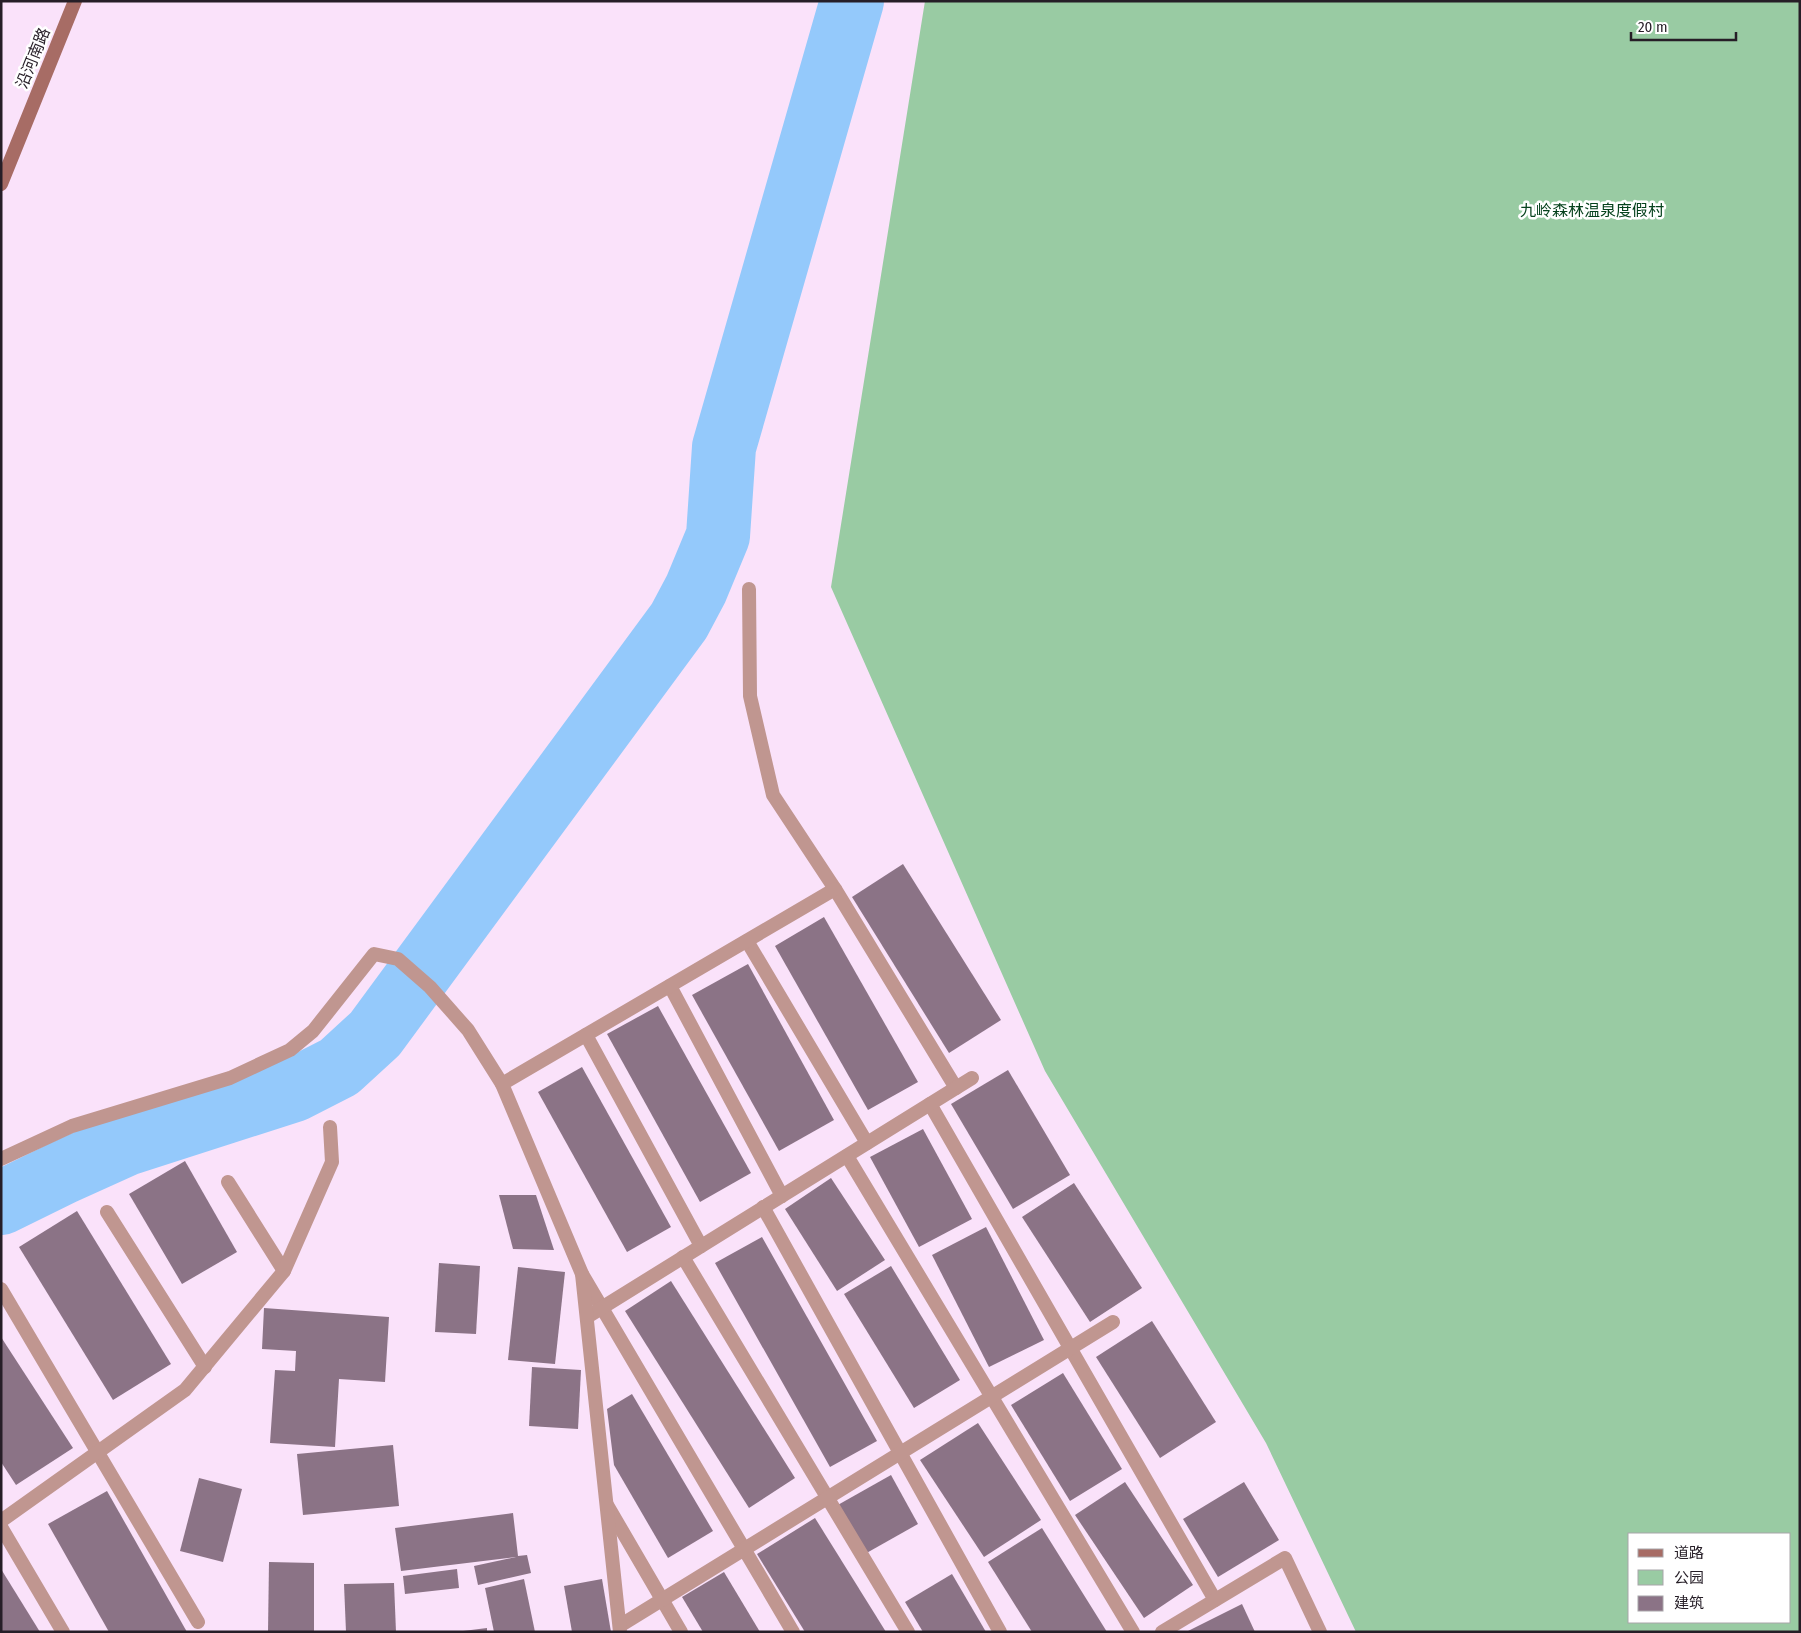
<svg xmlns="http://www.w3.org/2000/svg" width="1801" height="1633" font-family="'Fira Sans Condensed','Noto Sans SC',sans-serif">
  <rect width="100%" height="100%" fill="#fae2fa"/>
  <!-- green -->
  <path fill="#99cba3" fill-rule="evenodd" d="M925 1H1800V1632H1356L1266 1443 1045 1071 831 587ZM1630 1534H1790V1622H1630Z"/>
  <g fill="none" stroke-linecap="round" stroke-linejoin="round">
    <!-- river -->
    <path stroke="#94c9fb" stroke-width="64" d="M1 1203 64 1172 126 1144 294 1090 339 1067 375 1034 679 621 696 589 718 536 724 447 852 1"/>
  </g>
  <!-- building -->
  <g fill="#8b7386">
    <path d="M903 864 1001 1020 949 1053 852 897Z"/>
    <path d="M824 917 918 1082 868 1110 775 946Z"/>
    <path d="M748 964 834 1120 779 1151 692 995Z"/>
    <path d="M658 1006 751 1173 700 1202 607 1034Z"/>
    <path d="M582 1067 671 1227 627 1252 538 1092Z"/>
    <path d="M1008 1070 1070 1175 1013 1209 951 1104Z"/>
    <path d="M923 1129 972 1219 919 1247 870 1157Z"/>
    <path d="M185 1161 237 1252 182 1284 129 1194Z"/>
    <path d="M831 1178 885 1260 837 1291 785 1209Z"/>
    <path d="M1074 1183 1142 1288 1090 1322 1022 1217Z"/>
    <path d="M499 1195H536L554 1250 513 1249Z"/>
    <path d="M77 1211 171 1364 113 1400 19 1247Z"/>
    <path d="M986 1227 1044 1340 989 1367 932 1255Z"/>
    <path d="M762 1237 877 1441 830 1467 715 1263Z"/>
    <path d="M439 1263 480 1266 476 1334 435 1332Z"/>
    <path d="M891 1266 960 1380 914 1408 844 1294Z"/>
    <path d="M518 1267 565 1272 555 1364 508 1360Z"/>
    <path d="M671 1281 795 1478 749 1508 625 1311Z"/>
    <path d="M264 1308 389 1317 385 1382 339 1379 335 1447 270 1443 275 1370 295 1371 296 1351 262 1349Z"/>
    <path d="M1152 1321 1216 1422 1160 1458 1096 1357Z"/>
    <path d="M1 1337 73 1448 16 1485 1 1462Z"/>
    <path d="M532 1367 581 1370 578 1429 529 1426Z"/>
    <path d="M1063 1373 1122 1469 1070 1501 1011 1405Z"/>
    <path d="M632 1394 713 1531 668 1558 614 1465 607 1409Z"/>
    <path d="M978 1423 1041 1520 984 1557 920 1460Z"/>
    <path d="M393 1445 399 1506 303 1515 297 1454Z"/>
    <path d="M891 1475 918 1524 863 1555 836 1506Z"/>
    <path d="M199 1478 242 1489 223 1562 180 1551Z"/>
    <path d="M1125 1482 1193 1585 1144 1618 1075 1515Z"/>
    <path d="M1244 1482 1279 1540 1218 1577 1183 1519Z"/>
    <path d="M107 1491 187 1632H109L48 1524Z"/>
    <path d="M513 1513 518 1556 527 1555 531 1573 478 1585 474 1566 516 1557 401 1571 395 1528Z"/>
    <path d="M815 1518 886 1632H805L757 1554Z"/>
    <path d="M1042 1528 1107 1632H1032L988 1562Z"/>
    <path d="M269 1562 314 1563V1632H268Z"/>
    <path d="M1 1569 40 1632H1Z"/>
    <path d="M457 1569 459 1588 405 1594 403 1576Z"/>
    <path d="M724 1572 760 1632H703L682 1597Z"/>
    <path d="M952 1574 986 1632H923L905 1602Z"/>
    <path d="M524 1579 535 1632H494L485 1588Z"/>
    <path d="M602 1579 611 1632H572L564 1586Z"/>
    <path d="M394 1583 396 1632H346L344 1584Z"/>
    <path d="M1242 1604 1255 1632H1186Z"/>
    <path d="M487 1628V1632H463V1631Z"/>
  </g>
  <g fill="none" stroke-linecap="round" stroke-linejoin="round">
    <!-- service -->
    <g stroke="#c09690" stroke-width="14">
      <path d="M747 941 867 1143"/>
      <path d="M670 986 782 1196"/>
      <path d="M586 1035 701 1246"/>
      <path d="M930 1104 1215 1600"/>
      <path d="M847 1156 1133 1632"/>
      <path d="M1 1159 72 1126 230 1078 290 1050 313 1031 374 954 398 959 430 987 468 1030 502 1084"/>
      <path d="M763 1207 1000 1632"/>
      <path d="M683 1257 908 1632"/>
      <path d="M582 1274 793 1632"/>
      <path d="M607 1505 681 1632"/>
    </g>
    <!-- minor -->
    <g stroke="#c09690" stroke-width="14">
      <path d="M749 589 750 696 773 795 835 889 956 1088"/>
      <path d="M228 1182 284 1271"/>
      <path d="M107 1212 205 1367"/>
      <path d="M1 1289 198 1622"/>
      <path d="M587 1317 972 1078"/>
      <path d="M1 1521 185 1390 284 1271 332 1162 330 1127"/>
      <path d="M1 1527 63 1632"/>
      <path d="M621 1625 1113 1322"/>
      <path d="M620 1632 582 1274 502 1084 835 889"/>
      <path d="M1162 1632 1285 1558 1320 1632"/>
    </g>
    <!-- secondary -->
    <path stroke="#a76c65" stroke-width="14" d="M1 184 75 1"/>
  </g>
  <g text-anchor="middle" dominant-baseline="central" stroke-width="5" stroke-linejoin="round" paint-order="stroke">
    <!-- street labels -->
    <g font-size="16" fill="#261e27" stroke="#fff">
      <text transform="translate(33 58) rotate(-68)">沿河南路</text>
    </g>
    <!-- park labels -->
    <g font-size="16" fill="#06421d" stroke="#fff">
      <text x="1592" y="210">九岭森林温泉度假村</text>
    </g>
  </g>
  <!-- border -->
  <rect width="1801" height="1633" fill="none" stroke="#261e27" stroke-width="5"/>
  <!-- legend -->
  <rect x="1628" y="1533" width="162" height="90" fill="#ffffff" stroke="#a8a5a9"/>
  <rect x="1638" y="1549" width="25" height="8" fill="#a76c65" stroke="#a8a5a9"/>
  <text x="1674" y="1558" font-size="15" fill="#261e27">道路</text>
  <rect x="1638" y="1570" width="25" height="15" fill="#99cba3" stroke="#a8a5a9"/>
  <text x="1674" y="1583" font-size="15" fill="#261e27">公园</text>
  <rect x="1638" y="1596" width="25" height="15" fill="#8b7386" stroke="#a8a5a9"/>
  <text x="1674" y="1608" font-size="15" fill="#261e27">建筑</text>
  <!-- scale -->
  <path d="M1631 32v8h105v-8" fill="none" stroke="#261e27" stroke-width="2.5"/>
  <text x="1638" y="32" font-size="15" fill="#261e27" stroke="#ffffff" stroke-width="4" paint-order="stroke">20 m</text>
</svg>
